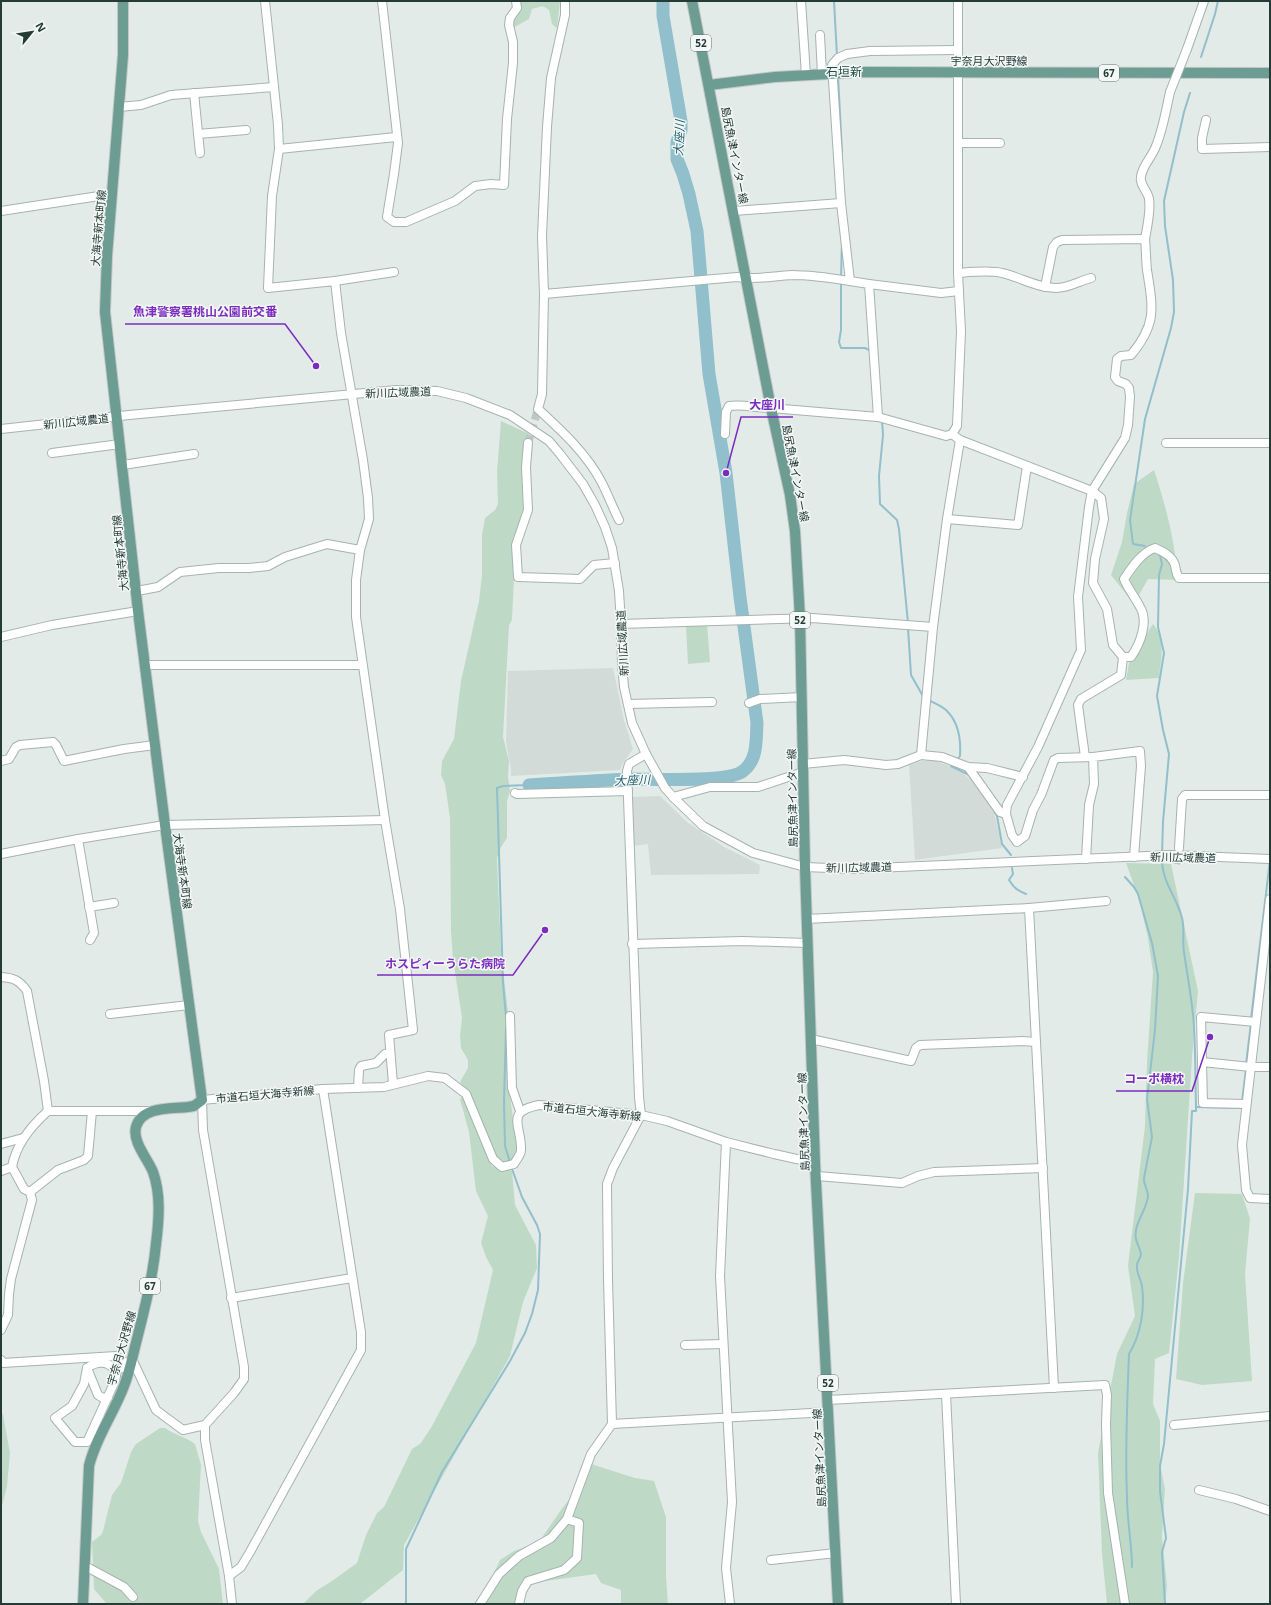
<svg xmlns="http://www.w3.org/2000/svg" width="1271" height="1605" font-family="'Open Sans','Noto Sans JP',sans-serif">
  <rect width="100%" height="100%" fill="#e3ebe8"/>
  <!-- built -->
  <g fill="#d2dbd7">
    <path d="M613 668 624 720 633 749 623 763 620 770 511 776V769L506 742 508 671Z"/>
    <path d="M935 760 958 770 977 784 993 808 1002 848 915 860 909 765 922 761Z"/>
    <path d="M660 796 687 822 724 847 760 865 759 874 651 875 648 844 632 846 631 797Z"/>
  </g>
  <!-- green -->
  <g fill="#bedac7">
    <path d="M520 1H560L557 28 552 24 549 10 543 6 532 9 529 19 513 28C513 18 521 11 520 1Z"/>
    <path d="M501 421 529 434 526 446V509L514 577 512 620 509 625 503 737 509 761 508 777 510 791 507 801V838L501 847 497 858 501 953 508 1012 509 1087 517 1151 512 1162 503 1165 495 1158 472 1100 460 1082 468 1068V1060L461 1048 460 1036 462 1018 453 959 451 932 450 818 445 784 441 775 442 761 454 739 461 681 479 601 482 575V535L485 518 495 510 498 504 497 472Z"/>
    <path d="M1154 470C1166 506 1175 542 1178 580L1148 579 1134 604 1111 575 1122 542 1127 513 1134 484Z"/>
    <path d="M707 624 710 662 688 664 686 626Z"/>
    <path d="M1153 624C1166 638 1161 660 1159 678L1126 680 1129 663 1138 653 1144 638Z"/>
    <path d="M1126 863 1171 864 1198 991 1192 1058 1179 1257 1169 1353 1155 1359 1153 1404 1160 1421V1465L1165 1489 1162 1537 1167 1586 1165 1604H1107L1102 1554 1098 1453 1117 1354 1135 1316 1128 1266 1145 1126 1147 1062 1153 972 1148 938 1139 899Z"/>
    <path d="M463 1096 492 1166 512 1171 515 1205 536 1245 537 1268 523 1302 510 1356 404 1545 403 1570 360 1604H303L316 1591 332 1581 357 1563 366 1535 377 1513 384 1507 412 1449 421 1443 432 1426 476 1343 493 1270 486 1257 481 1243 488 1216 476 1191 469 1132 460 1099Z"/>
    <path d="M1195 1193 1242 1194 1250 1219 1245 1274 1252 1381 1202 1385 1176 1379 1183 1283Z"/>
    <path d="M1 1411 3 1415 10 1453 7 1486 1 1510Z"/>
    <path d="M160 1428H165C175 1435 186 1437 195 1444L201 1465 198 1521 201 1532 219 1569 223 1604H107L94 1589 92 1542 101 1535 103 1531 112 1495 121 1483 131 1452 136 1444Z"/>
    <path d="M591 1464 635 1478 654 1481 666 1517V1577L668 1604H621V1590L601 1583 596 1574 531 1583 521 1604H479L500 1560 514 1551 528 1546 541 1539 563 1507 583 1483Z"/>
  </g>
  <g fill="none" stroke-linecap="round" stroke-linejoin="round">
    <!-- stream -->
    <g stroke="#91bfcb" stroke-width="2">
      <path d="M834 1 837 56"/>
      <path d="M1201 57 1215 14 1218 1"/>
      <path d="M838 76 842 152"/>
      <path d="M841 278 842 240"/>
      <path d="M841 282V330L839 342 841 348H865L871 351"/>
      <path d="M882 420 883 435 879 476 880 504 897 520 899 529 908 623"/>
      <path d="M1145 546 1133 544 1130 520 1145 419 1171 328 1174 312 1173 280 1165 226 1164 201 1184 112 1190 93"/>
      <path d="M1155 552 1160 555 1162 564 1159 575 1158 627 1164 653 1157 696 1163 730 1169 754 1163 822 1162 854"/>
      <path d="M908 628 911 675 924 698"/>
      <path d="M928 700C934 703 942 706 947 711 959 723 961 741 960 756L957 760"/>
      <path d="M952 764 951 766 971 776"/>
      <path d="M994 811 997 816 1002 844 1011 855"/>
      <path d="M1162 858C1161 881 1177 897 1182 918 1185 929 1182 941 1184 952 1187 973 1191 994 1193 1015 1196 1045 1195 1076 1196 1107V1111H1192L1188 1189 1164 1444 1160 1466V1491L1166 1538 1162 1552 1165 1604"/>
      <path d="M1012 868 1013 874 1009 880C1014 888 1018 891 1026 894"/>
      <path d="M1125 877 1134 887 1138 894 1152 943 1158 976 1155 1030 1147 1099 1152 1137 1144 1178C1143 1184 1148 1189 1148 1196 1147 1210 1133 1224 1136 1239 1137 1244 1140 1248 1141 1254 1141 1258 1137 1261 1137 1265 1136 1273 1141 1279 1142 1286 1145 1309 1141 1334 1129 1354 1127 1401 1125 1449 1127 1497 1127 1521 1132 1544 1132 1567"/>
      <path d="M506 1017 503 983 497 788 503 786 529 785"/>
      <path d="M1251 1019 1270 860"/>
      <path d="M506 1027 504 1102 505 1146 510 1162"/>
      <path d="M1246 1064 1251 1023"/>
      <path d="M1242 1102 1246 1069"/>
      <path d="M1196 1107 1241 1108V1107"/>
      <path d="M406 1604V1549L442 1472 510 1361 525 1333 532 1314 538 1290 540 1234 537 1225 522 1197 511 1166"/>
    </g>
    <!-- river -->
    <path stroke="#91bfcb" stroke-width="13" d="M529 785C564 783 600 780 635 779 657 779 729 783 743 771 758 760 756 739 757 723L740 597 726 473 709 374 697 231 689 194 683 174 677 159V142L681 130V121L663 16V1"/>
    <!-- minor-tunnel -->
    <g stroke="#bdc8c4" stroke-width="8" stroke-dasharray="8 4" stroke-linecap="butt">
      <path d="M528 443 538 409"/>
      <path d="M1176 864 1179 849"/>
    </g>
    <!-- minor casing -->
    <g stroke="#a6b3af" stroke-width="10">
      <g id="minor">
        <path d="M265 1 278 125 279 149 272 196 268 288 335 281 341 333 363 460 368 498 369 519 360 550 356 580V617L385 820 400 909 413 1030 389 1035 393 1084"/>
        <path d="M382 1 398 143 394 174 387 217 394 222H406L455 201 475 186 491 184 504 185 507 119 513 63V42L509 25 510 18 517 8 516 1"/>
        <path d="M565 1V15L551 78 547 127 542 236 544 294 737 277C755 280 773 276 792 275 812 275 831 278 850 281L841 203 832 65 838 58 847 54 870 51 958 50"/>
        <path d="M801 1 806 75"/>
        <path d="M820 35 822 74"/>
        <path d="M1187 49 1204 1"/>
        <path d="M194 93 200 153"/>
        <path d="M119 107 141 105 171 95 274 87"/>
        <path d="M1206 120 1202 138V149L1270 147"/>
        <path d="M198 134 246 130"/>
        <path d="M958 143H1000"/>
        <path d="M279 149 396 137"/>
        <path d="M1 211 112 194"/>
        <path d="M734 211 841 203"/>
        <path d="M1145 239C1147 227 1151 211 1149 199 1148 191 1139 185 1141 176 1143 165 1152 157 1156 146 1163 129 1166 110 1170 92"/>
        <path d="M958 273C971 272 990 270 1002 273 1020 277 1037 288 1056 288 1069 288 1079 281 1091 278"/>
        <path d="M335 281 394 272"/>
        <path d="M850 281 869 284 878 417"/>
        <path d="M869 284 941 293 959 291"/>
        <path d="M544 294 542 394 538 409C562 431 587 454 602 483 608 495 613 508 619 520"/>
        <path d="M1 429 129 415 397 390 437 391 466 398 510 415 549 441 560 454 583 484 595 505 605 527 612 548 619 591 621 624 622 664 624 687 632 723 646 754 665 788 674 798 703 826 753 853 805 867 853 869 1170 855 1270 859"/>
        <path d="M725 434 726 412 729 406C743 404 757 408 771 408L878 417 946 436 952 434 957 426 961 331 958 273V1"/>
        <path d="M952 434 960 440 1092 491 1101 498 1104 519 1095 559 1093 583 1107 609 1113 645 1123 657H1131C1140 644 1149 622 1140 607 1135 597 1128 589 1124 579 1132 567 1142 552 1155 548 1164 552 1172 556 1175 565 1176 570 1176 574 1179 578H1270"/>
        <path d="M528 443 526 467 528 510 516 545 518 577 580 579 594 565 615 563"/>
        <path d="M1166 443H1270"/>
        <path d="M52 453 120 444"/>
        <path d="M123 465 194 454"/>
        <path d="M947 519 960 440"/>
        <path d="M137 591 158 587 180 572 219 568H249L268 566 285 557 327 544 360 550"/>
        <path d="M621 624 812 618 933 627 921 755 898 764 886 765 844 760 803 764"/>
        <path d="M933 627 947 519 1018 525 1027 466"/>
        <path d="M1 637 52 625 138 611"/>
        <path d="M145 665H362"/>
        <path d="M749 703 760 699 802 697"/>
        <path d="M628 704 712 702"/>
        <path d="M921 755 942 757 968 767 987 768 1023 777"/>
        <path d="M1085 757 1078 705 1081 699 1121 675 1123 657"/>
        <path d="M1 761 9 759 16 747 20 745 53 742 56 745 64 761 124 749 155 745"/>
        <path d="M968 767 1000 812 1006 814 1007 805 1038 747 1081 650 1078 597 1089 507 1092 491 1125 438 1128 425 1130 397 1129 388 1126 384 1118 381 1115 377 1117 359 1121 356 1131 355C1157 324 1153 308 1147 270 1146 260 1146 250 1145 239L1062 240 1057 242 1053 247 1045 287"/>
        <path d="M515 793 517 794 628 791"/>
        <path d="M673 797 710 787H758L803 772"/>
        <path d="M1006 814 1012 835 1017 842 1025 836 1033 810 1041 795 1054 760 1058 758 1093 757"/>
        <path d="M78 839 94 933 90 940"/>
        <path d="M1179 848 1182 799 1185 795H1270"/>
        <path d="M1 854 78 839 165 825 385 820"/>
        <path d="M1086 859 1089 805 1094 784 1093 757 1140 751 1141 766 1134 857"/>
        <path d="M1270 899 1242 1145 1246 1190 1250 1198 1270 1199"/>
        <path d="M89 907 114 903"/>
        <path d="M1029 908 1106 901"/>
        <path d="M806 919 1029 908 1054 1388"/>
        <path d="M632 944 743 941 807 943"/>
        <path d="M1 977C14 978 19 980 27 991L44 1081 48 1111"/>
        <path d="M110 1014 189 1005"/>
        <path d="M510 1016 512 1088 520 1111"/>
        <path d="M1256 1022 1201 1017 1202 1062 1251 1067H1270"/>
        <path d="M811 1039 911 1061 916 1048 920 1045 1022 1041 1036 1042"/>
        <path d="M1202 1062 1203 1103 1246 1104"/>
        <path d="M358 1088 359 1070 361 1066 376 1063 385 1054 390 1053"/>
        <path d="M726 1142 720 1276 732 1502 726 1568 730 1604"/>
        <path d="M1 1144 23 1138"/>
        <path d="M12 1167 24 1189 30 1192 58 1170 84 1160 88 1156 92 1111"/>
        <path d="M1 1171 12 1167C16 1144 31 1126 48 1111H148"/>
        <path d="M817 1176 902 1183 918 1176 934 1172 1043 1168"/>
        <path d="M231 1298 352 1278"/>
        <path d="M1 1330 8 1315 9 1294 11 1279 32 1200 30 1192"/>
        <path d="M685 1345 723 1344"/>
        <path d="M132 1359 156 1410 183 1430 205 1425 234 1393 244 1379V1367L203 1130 202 1100 323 1089 384 1087 428 1076 445 1078 466 1094 493 1159 502 1167 514 1164C516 1160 521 1155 521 1150 522 1126 504 1112 539 1105L641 1115 667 1121 726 1142 774 1154 815 1163"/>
        <path d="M1 1360 3 1363 116 1356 130 1366"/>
        <path d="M87 1368 98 1395 103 1398 108 1397"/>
        <path d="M115 1370 116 1376 115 1381 87 1442H75L55 1418 72 1406 84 1384 87 1368C97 1361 107 1360 115 1370L130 1366"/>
        <path d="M946 1394 956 1604"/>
        <path d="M828 1400 1105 1385 1107 1395 1106 1424 1108 1493 1125 1604"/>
        <path d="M612 1424 829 1412"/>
        <path d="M205 1425V1440L229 1576 241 1567 250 1552 361 1350V1332L323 1089"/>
        <path d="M1174 1425 1270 1416"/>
        <path d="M1199 1490 1236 1499 1270 1511"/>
        <path d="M771 1560 836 1553"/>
        <path d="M85 1566 124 1587 133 1597"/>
        <path d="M229 1576 232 1604"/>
        <path d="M480 1604 499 1574 519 1556 551 1538 567 1519 591 1454 612 1424 608 1280 607 1184 613 1168 641 1115 639 1097 627 771 629 764 646 754"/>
        <path d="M519 1604 522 1591 528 1581 564 1570 577 1558 579 1523 567 1519"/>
      </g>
    </g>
    <!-- major casing -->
    <g stroke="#c2c8c7" stroke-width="12">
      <g id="major">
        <path d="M692 1 771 408 790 495 795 531 800 618 805 867 815 1163 838 1604"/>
        <path d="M709 85 775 77 863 72 1270 73"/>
        <path d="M83 1604 89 1466C96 1437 114 1413 124 1386 130 1371 133 1354 137 1339 145 1307 153 1276 156 1244 159 1220 161 1194 153 1172 148 1159 132 1142 136 1127 142 1106 171 1109 188 1107L194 1106 202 1100 165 825 138 611 105 312 107 256 123 55V1"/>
      </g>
    </g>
    <!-- minor -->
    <use href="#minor" stroke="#fff" stroke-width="8"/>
    <!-- major -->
    <use href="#major" stroke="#6c9c92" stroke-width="10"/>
    <!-- minor-bridge casing -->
    <g stroke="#a6b3af" stroke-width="10" stroke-linecap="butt">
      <path id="minor-bridge" d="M1170 92 1187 49"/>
    </g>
    <!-- minor-bridge -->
    <use href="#minor-bridge" stroke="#fff" stroke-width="8"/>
  </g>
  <g text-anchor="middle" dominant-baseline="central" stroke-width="3" stroke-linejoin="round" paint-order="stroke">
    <!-- shield labels -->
    <g fill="#f3f8f6" stroke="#637470" stroke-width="1">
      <rect x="691" y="35" width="20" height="16" rx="3"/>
      <rect x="1099" y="65" width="20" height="16" rx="3"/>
      <rect x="790" y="612" width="20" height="16" rx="3"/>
      <rect x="140" y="1278" width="20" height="16" rx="3"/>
      <rect x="818" y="1375" width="20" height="16" rx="3"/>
    </g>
    <g font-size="10" font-weight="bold" fill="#253b36">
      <text x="701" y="43">52</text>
      <text x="1109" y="73">67</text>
      <text x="800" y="620">52</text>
      <text x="150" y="1286">67</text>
      <text x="828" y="1383">52</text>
    </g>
    <!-- street labels -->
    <g font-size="11" fill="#253b36" stroke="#f3f8f6">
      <text x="989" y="60">宇奈月大沢野線</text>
      <text transform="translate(735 155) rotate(79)">島尻魚津インター線</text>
      <text transform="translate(98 228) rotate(-85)">大海寺新本町線</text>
      <text transform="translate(398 392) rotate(-2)">新川広域農道</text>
      <text transform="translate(76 421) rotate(-6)">新川広域農道</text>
      <text transform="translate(796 473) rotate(79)">島尻魚津インター線</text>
      <text transform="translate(120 553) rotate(-96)">大海寺新本町線</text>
      <text transform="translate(622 643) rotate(-93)">新川広域農道</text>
      <text transform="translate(792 798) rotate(-91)">島尻魚津インター線</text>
      <text transform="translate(1183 857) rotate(1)">新川広域農道</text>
      <text transform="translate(859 867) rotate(-1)">新川広域農道</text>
      <text transform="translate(183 871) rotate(82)">大海寺新本町線</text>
      <text transform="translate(265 1094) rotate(-5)">市道石垣大海寺新線</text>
      <text transform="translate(592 1111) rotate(6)">市道石垣大海寺新線</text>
      <text transform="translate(803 1122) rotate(-92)">島尻魚津インター線</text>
      <text transform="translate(121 1348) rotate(-74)">宇奈月大沢野線</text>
      <text transform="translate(819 1458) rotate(-93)">島尻魚津インター線</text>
    </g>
    <!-- neighbourhood labels -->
    <g font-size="12" fill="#234b43" stroke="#f3f8f6">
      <text x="844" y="71">石垣新</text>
    </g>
    <!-- water labels -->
    <g font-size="12" font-style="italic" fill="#256171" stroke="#f3f8f6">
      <text transform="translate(679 138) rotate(-87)">大座川</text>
      <text transform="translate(632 780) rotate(-2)">大座川</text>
    </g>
  </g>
  <!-- callouts -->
  <path fill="none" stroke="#7b2cbf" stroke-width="1.5" d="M316 366L285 324H125M726 473L741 417H793M545 930L513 975H377M1210 1037L1192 1091H1116"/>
  <g fill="#7b2cbf" stroke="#f3f8f6" stroke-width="1.5">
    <circle cx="316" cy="366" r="4"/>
    <circle cx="726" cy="473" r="4"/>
    <circle cx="545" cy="930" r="4"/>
    <circle cx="1210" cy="1037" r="4"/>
  </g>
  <g font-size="12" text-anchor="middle" font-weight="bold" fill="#7b2cbf" stroke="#f3f8f6" stroke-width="3" stroke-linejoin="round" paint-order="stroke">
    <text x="205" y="316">魚津警察署桃山公園前交番</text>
    <text x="767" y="409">大座川</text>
    <text x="445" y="968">ホスピィーうらた病院</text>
    <text x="1154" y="1083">コーポ横枕</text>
  </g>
  <!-- border -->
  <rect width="1271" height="1605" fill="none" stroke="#253b36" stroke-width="4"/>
  <!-- north arrow -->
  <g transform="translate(32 32) rotate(60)" stroke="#f3f8f6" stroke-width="3" paint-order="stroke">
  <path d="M0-3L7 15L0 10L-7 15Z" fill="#253b36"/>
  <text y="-6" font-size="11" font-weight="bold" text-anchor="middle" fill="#253b36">N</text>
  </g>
</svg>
